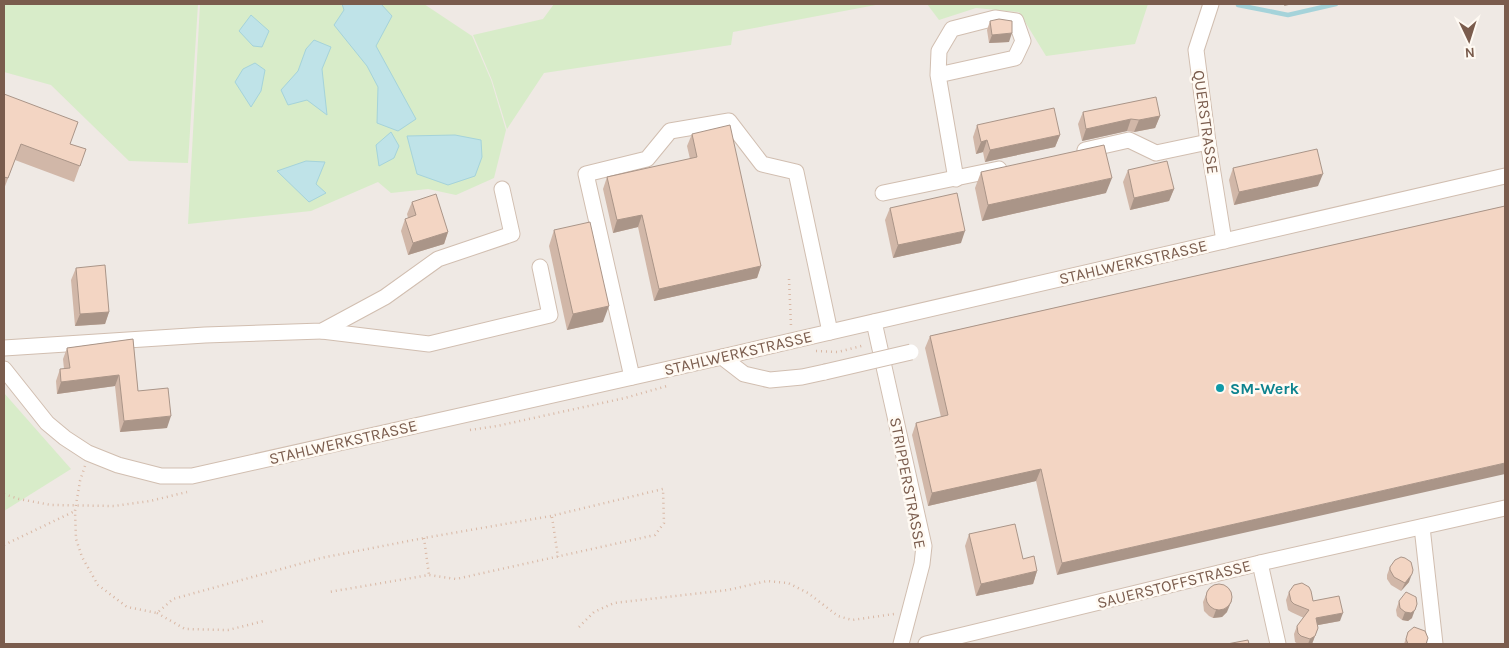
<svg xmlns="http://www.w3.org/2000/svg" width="1509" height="648" font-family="Karla,sans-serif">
  <rect width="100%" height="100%" fill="#fdf6ec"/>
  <!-- industrial -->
  <rect fill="#efe9e4" x="4" y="4" width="1501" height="640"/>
  <!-- green -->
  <g fill="#d8ecc9">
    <path d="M4 4H198L188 163 129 161 51 85 4 72Z"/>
    <path d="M200 4H424L472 36 491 80 506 130 494 178 456 195 428 189 391 193 378 182 311 211 188 224Z"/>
    <path d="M554 4H881L733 32 731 45 544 73 507 129 492 80 473 35 543 19Z"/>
    <path d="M927 4H1148L1135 44 1046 56 1019 12 976 8 939 20Z"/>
    <path d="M4 393 71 469 4 511Z"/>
  </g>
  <!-- water -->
  <g fill="#bfe3e8" stroke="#a5d3da">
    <path d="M342 4H381L392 16 376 46 416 119 398 131 377 123 378 87 367 66 334 25 344 10Z"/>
    <path d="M251 15 269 31 262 47 253 46 239 31Z"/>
    <path d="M314 40 331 47 322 69 327 115 307 100 288 105 281 90 298 71 306 49Z"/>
    <path d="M255 63 265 70 261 91 251 107 235 82 243 69Z"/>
    <path d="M391 132 399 146 394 158 379 166 376 145Z"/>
    <path d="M455 135 481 140 482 157 475 176 448 185 417 174 407 136Z"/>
    <path d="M306 161 325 162 316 184 326 193 309 202 277 171Z"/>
  </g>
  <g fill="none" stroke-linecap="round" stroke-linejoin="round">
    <!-- stream -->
    <path stroke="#a5d3da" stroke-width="4.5" d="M1238 5 1288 15 1336 4"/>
    <!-- minor casing -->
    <g stroke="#d1beb0" stroke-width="17">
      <g id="minor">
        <path d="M1211 4 1196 50 1208 142 1224 241"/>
        <path d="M938 75 1015 58 1023 41 1016 21 995 18 952 29 939 51 938 75 956 179"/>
        <path d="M1085 150 1129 140 1156 153 1208 142"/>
        <path d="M883 193 999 169"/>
        <path d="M874 322 924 546 922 564 901 644"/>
        <path d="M322 331 429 344 550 315 540 267"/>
        <path d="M4 348 205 335 322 331 385 297 438 259 512 234 502 189"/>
        <path d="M722 357 744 374 770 380 802 377 825 372"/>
        <path d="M4 369 47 423 65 438 88 453 118 465 161 476H192L722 357 1505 176"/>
        <path d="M632 377 586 174 647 159 670 131 729 121 762 164 796 172 830 332"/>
        <path d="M1422 527 1435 644"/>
        <path d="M1260 563 1278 644"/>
        <path d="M926 644 1260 563 1505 508"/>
      </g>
    </g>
    <!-- path -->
    <g stroke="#d9b8a5" stroke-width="2.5" stroke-dasharray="1 4" stroke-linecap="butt">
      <path d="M789 279 791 326"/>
      <path d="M816 351 838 352 865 345"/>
      <path d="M470 430 497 426 625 398 667 386"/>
      <path d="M85 466 80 481 75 511 76 539 82 557 98 585 127 607 157 613 173 599 321 558 424 538 551 516 663 489 664 523 655 535 456 579 429 575 329 592"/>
      <path d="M4 494 19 499 51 505 114 506 150 501 187 492"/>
      <path d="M552 517 558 557"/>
      <path d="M424 538 429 575"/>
      <path d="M4 545 75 511"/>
      <path d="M157 613 185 629 228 630 264 621"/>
      <path d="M579 627 594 612 614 603 728 590 767 581 788 583 808 593 838 616 852 620 894 614"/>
    </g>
    <!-- minor -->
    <use href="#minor" stroke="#fff" stroke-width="15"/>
    <!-- minor-bridge casing -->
    <g stroke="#d1beb0" stroke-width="17" stroke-linecap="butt">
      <path id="minor-bridge" d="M825 372 911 352"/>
    </g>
    <!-- minor-bridge -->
    <use href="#minor-bridge" stroke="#fff" stroke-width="15"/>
  </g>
  <!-- wall -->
  <g fill="#d1b7a8">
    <path d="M990 21 1009 42 989 43 987 30Z"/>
    <path d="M4 94 70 144 86 149 74 182 15 160 4 189Z"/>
    <path d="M1083 112 1160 116 1155 128 1134 132 1127 131 1082 141 1078 124Z"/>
    <path d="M977 125 1060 135 1055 147 985 162 983 152 976 154 973 137Z"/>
    <path d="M692 134 761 266 757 278 654 301 638 227 613 233 603 189 607 177 690 159 687 146Z"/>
    <path d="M1233 168 1318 186 1234 205 1229 180Z"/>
    <path d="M1128 170 1174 189 1169 201 1130 210 1123 182Z"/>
    <path d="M981 172 1106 193 982 221 975 188Z"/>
    <path d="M412 202 448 232 444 244 408 255 401 231 405 219 408 218 407 214Z"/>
    <path d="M1505 206 1057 575 1036 481 928 506 912 435 916 423 941 417 925 348 930 336Z"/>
    <path d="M890 208 961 243 893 258 885 220Z"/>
    <path d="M554 230 603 322 567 330 549 246Z"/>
    <path d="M76 268 109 312 105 324 75 326 71 280Z"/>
    <path d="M133 339 138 391 167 428 120 432 115 386 57 394 56 381 60 369H64L63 359 67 348Z"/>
    <path d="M969 534 1023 559 1037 571 1033 584 976 596 965 546Z"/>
    <path d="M1390 567 1409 582 1401 591 1391 585 1387 579V575Z"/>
    <path d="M1208 590 1227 612 1222 617 1213 618 1209 616 1204 611 1203 602Z"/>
    <path d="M1289 592 1313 601 1340 621 1318 625 1315 636 1312 644H1298L1295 642 1294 634 1297 626 1304 618 1291 612 1288 610 1286 600Z"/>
    <path d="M1399 601 1412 618 1408 621 1402 620 1397 616 1396 610Z"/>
    <path d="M1408 632 1426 644H1404Z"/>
  </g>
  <!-- shaded-wall -->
  <g fill="#aa9588">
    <path d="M1285 4H1293L1284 6Z"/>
    <path d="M1012 33 1009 42 989 43 992 35Z"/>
    <path d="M1160 116 1155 128 1134 132 1139 120Z"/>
    <path d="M1131 119 1127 131 1082 141 1086 129Z"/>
    <path d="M1060 135 1055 147 985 162 990 150Z"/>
    <path d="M987 140 983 152 976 154 981 142Z"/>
    <path d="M1323 174 1318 186 1234 205 1239 192Z"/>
    <path d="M1112 178 1106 193 982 221 988 205Z"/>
    <path d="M1174 189 1169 201 1130 210 1134 198Z"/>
    <path d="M642 215 638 227 613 233 617 220Z"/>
    <path d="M965 231 961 243 893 258 898 245Z"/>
    <path d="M448 232 444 244 408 255 413 243Z"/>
    <path d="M761 266 757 278 654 301 659 289Z"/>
    <path d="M609 306 603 322 567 330 573 314Z"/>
    <path d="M109 312 105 324 75 326 80 314Z"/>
    <path d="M119 375 115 386 57 394 61 382Z"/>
    <path d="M171 416 167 428 120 432 124 421Z"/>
    <path d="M1505 463V474L1057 575 1062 563Z"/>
    <path d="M1041 469 1036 481 928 506 932 493Z"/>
    <path d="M1037 571 1033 584 976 596 981 584Z"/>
    <path d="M1412 574 1409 582 1401 591 1405 583Z"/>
    <path d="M1232 600 1227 612 1222 617 1213 618 1216 610Z"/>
    <path d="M1417 604 1412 618 1408 621 1402 620 1405 612Z"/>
    <path d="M1343 613 1340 621 1313 626 1316 618Z"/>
    <path d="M1318 628 1312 644H1308L1310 639Z"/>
  </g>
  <!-- building -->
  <g fill="#f3d5c3" stroke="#aa9588">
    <path d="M999 19 1012 21V33L992 35 990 21Z"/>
    <path d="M4 94 78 122 70 144 86 149 80 166 21 144 8 178 4 177Z"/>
    <path d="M1156 97 1160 116 1139 120 1131 119 1086 129 1083 112Z"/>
    <path d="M1054 108 1060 135 990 150 987 140 981 142 977 125Z"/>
    <path d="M730 125 761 266 659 289 642 215 617 220 607 177 697 157 692 134Z"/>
    <path d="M1104 145 1112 178 988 205 981 172Z"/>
    <path d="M1317 149 1323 174 1239 192 1233 168Z"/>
    <path d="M1167 161 1174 189 1134 198 1128 170Z"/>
    <path d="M957 193 965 231 898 245 890 208Z"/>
    <path d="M436 194 448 232 413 243 405 219 416 215 412 202Z"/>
    <path d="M1505 206V463L1062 563 1041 469 932 493 916 423 948 415 930 336Z"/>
    <path d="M590 222 609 306 573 314 554 230Z"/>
    <path d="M105 265 109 312 80 314 76 268Z"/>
    <path d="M133 339 138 391 168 388 171 416 124 421 119 375 61 382 60 369 70 368 67 348Z"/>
    <path d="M1015 524 1023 559 1034 556 1037 571 981 584 969 534Z"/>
    <path d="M1401 557 1405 558 1411 562 1413 570 1412 574 1405 583 1394 577 1390 570V567L1395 560Z"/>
    <path d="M1302 583 1309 587 1311 591 1313 601 1339 596 1343 613 1316 618 1318 628 1315 636 1310 639 1301 636 1298 633 1297 626 1309 610 1294 604 1291 601 1289 592 1294 585Z"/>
    <circle cx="1219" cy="597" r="13"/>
    <path d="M1406 592 1416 597 1417 604 1415 610 1411 613 1405 612 1400 608 1399 601Z"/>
    <path d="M1414 627 1425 631 1428 638 1426 644H1408L1406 639 1408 632Z"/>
    <path d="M1248 640 1249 644H1227Z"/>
  </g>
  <!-- markers -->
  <circle fill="#0f9aa8" stroke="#fffaf3" stroke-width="2" cx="1220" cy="388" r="5"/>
  <g text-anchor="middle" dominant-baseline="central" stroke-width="5" stroke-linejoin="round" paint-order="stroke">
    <!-- street labels -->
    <g font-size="16" fill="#7a5c4d" stroke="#fffaf3">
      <text transform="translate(1206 122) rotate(82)">QUERSTRASSE</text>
      <text transform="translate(1133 262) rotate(-13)">STAHLWERKSTRASSE</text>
      <text transform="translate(738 353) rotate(-13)">STAHLWERKSTRASSE</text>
      <text transform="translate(343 442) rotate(-13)">STAHLWERKSTRASSE</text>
      <text transform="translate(908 483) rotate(79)">STRIPPERSTRASSE</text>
      <text transform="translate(1174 584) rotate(-14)">SAUERSTOFFSTRASSE</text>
    </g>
    <!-- culture labels -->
    <g font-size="16" font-weight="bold" fill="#0d838f" stroke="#fffaf3" text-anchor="start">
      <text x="1230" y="388">SM-Werk</text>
    </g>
  </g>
  <!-- border -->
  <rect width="1509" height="648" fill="none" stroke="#7a5c4d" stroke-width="10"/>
  <!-- north arrow -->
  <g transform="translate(1469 40) rotate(176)" stroke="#fffaf3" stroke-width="4" paint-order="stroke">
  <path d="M0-4L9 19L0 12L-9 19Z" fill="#7a5c4d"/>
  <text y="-8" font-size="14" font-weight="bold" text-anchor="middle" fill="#7a5c4d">N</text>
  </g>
</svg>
